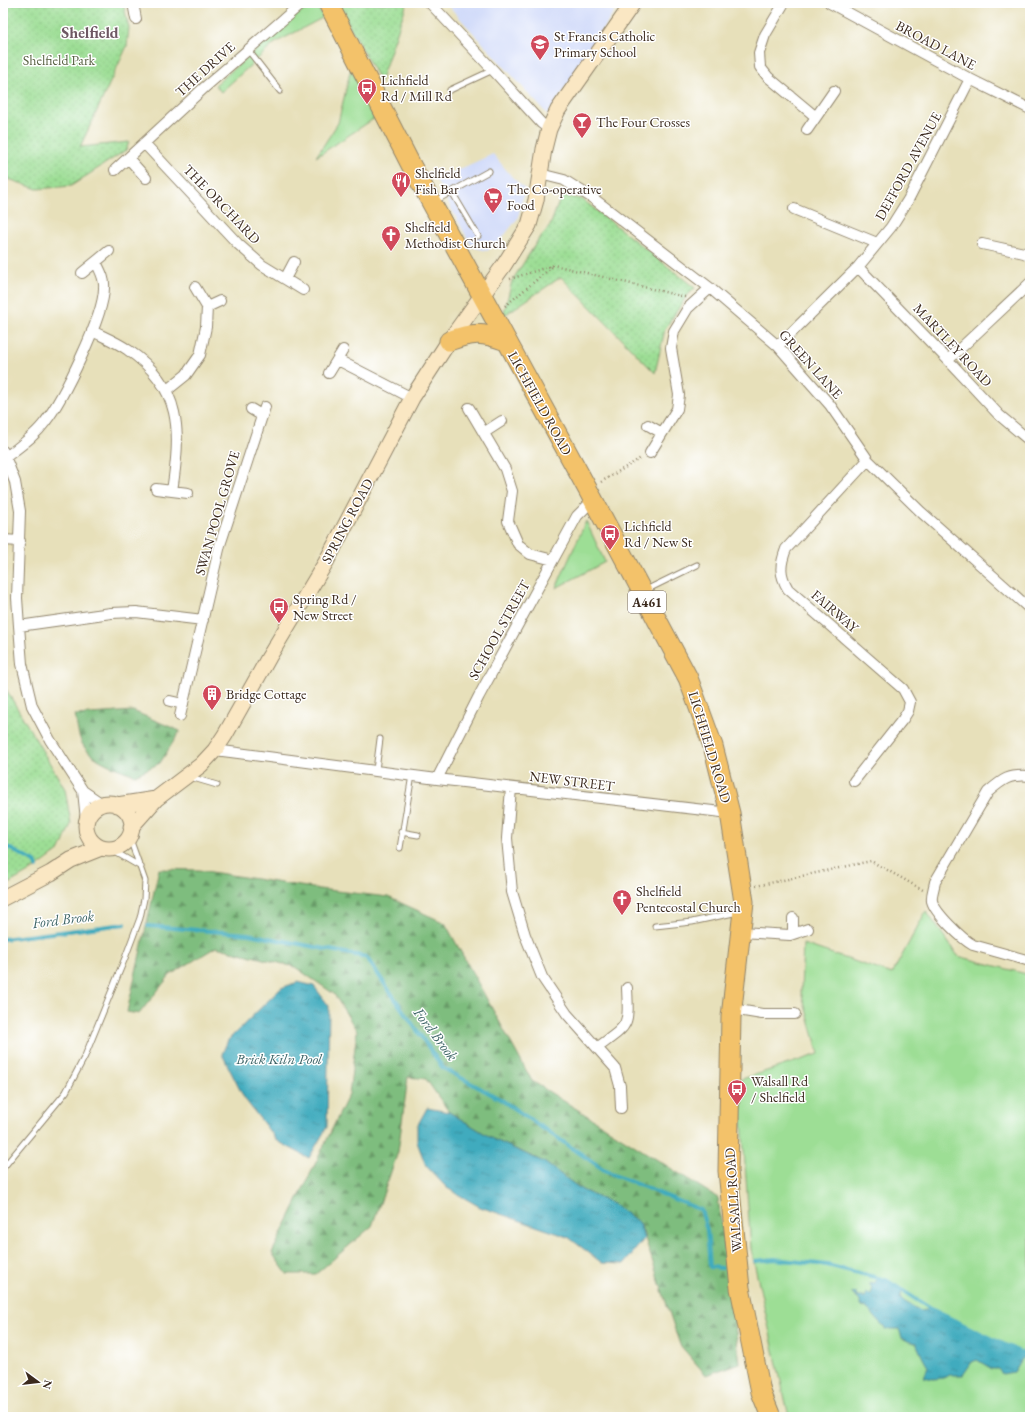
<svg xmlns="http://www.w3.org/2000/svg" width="1033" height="1420" font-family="'EB Garamond',serif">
  <defs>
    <pattern id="forest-firs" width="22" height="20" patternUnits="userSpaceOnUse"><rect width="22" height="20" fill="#7ebd7e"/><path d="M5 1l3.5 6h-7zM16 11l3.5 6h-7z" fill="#689a67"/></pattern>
    <pattern id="park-dots" width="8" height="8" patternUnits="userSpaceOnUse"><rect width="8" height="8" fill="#9dde95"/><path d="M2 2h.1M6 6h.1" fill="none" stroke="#88bf80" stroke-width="1.8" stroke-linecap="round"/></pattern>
    <pattern id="water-ripples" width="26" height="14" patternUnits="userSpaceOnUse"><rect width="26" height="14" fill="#3fabbe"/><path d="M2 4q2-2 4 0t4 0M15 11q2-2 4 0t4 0" fill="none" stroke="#368b9a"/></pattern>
  </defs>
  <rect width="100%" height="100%" fill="#fff"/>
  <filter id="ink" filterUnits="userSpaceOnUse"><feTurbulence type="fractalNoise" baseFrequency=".025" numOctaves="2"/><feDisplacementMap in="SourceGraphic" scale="8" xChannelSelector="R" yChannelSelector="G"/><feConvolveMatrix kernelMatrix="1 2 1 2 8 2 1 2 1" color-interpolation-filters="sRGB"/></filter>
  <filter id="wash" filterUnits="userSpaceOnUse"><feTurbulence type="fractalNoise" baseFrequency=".012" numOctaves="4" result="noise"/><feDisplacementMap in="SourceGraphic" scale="16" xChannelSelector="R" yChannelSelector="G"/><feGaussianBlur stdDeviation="0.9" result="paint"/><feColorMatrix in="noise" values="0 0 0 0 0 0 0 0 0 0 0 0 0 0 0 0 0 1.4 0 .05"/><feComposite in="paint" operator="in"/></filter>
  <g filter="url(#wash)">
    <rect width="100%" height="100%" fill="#e7e0ba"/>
    <path fill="#d0daf9" d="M446,3H613L617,7L548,115Z
      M493,154L512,177L525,189L518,218L500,241L487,251L472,247L436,180Z"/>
    <path fill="#9dde95" stroke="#6c845a" d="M317,7L324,17L275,43L221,92L215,85L301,11Z
      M351,68L375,118L316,157L338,123Z
      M586,521L605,562L556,588Z
      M926,911L958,956L1030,975V1417H789L751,1249L739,1080L819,1054L801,992L803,944L892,974Z"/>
    <path fill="url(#forest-firs)" stroke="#5c744e" d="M133,711L180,731L160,763L135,775C119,769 96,762 85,748C78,739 77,725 75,715Z
      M159,869L199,870L319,889L388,897L445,923L532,1081L718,1198L740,1363L706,1375L680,1345L640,1223L613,1204L582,1190L544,1162L495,1140L449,1112L426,1079L408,1077L398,1152L372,1226L316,1274H287L272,1253L349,1094L357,1031L334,994L295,967L216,947L170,975L139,1014L127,1012Z"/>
    <path fill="url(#park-dots)" stroke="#6c845a" d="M3,3H123L129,28L127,46L80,147L129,142L126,150L71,186L37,189L3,177Z
      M337,3H407L380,82Z
      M561,196L582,199L695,288L686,297L665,329L655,373L561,277L503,316L512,281L538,240L550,226Z
      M3,684L65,789L71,824L60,850L37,867L3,887Z"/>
    <path fill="url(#water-ripples)" stroke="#3d6a6e" d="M298,982L314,986L329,1006L327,1127L309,1158L277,1141L244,1098L222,1054L228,1040L281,988Z
      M427,1108L449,1112L495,1140L544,1162L582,1190L613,1204L640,1223L644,1239L624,1264L602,1263L568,1237L480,1207L447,1188L426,1166L417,1142V1126Z
      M879,1278L900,1288L902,1291L900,1299L921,1311L931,1309L1025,1354L1014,1372L1002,1374L998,1369H992L977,1360L972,1362L963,1375H950L943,1378L933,1379L924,1377L928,1367C923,1359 920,1352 916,1343L910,1342L902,1338L899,1329H885L886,1327C875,1321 873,1310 862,1306L859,1300L851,1293H856L857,1297H865L867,1293L871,1294L873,1288L869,1284L874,1283Z"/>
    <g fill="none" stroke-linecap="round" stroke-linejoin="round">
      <path stroke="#3fabbe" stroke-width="4" d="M3,845L35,862L37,867
        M148,926L248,934L366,957L443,1068L500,1099L609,1173L701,1210L707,1230L710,1267L722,1268
        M3,939L125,924
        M755,1261L775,1259L827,1265L886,1280L931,1309L1030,1357"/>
    </g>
  </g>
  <g filter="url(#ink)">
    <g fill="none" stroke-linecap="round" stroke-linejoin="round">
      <defs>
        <path id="lane" d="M248,50L280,91
          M450,90L493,70
          M452,192L478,236
          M435,201L489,171
          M646,590L697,565
          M376,770L380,739
          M190,777L217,785
          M401,832L418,835
          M400,848L412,775
          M110,849L141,867
          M655,926L692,922L738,912
          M3,1168L66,1092L85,1056L125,958L140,918L144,899L145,881L129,836"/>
        <path id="street" d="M133,3L136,19
          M430,3L493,70L541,123L549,129
          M784,3L765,35L759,53L760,67L768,77L816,117
          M830,3L970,79L1030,109
          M807,130L834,91
          M144,143L238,244L262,265L303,290
          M128,158L146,178
          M115,170L205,87L302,3
          M540,174L564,180L594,199L710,288L778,346L830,405L868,460L921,512L1030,609
          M794,209L877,243
          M982,244L1024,253L1030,256
          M858,267L948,360L999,415L1030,441
          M82,273L109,251
          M285,279L294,262
          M207,307L220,301
          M92,331C104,337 117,342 128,350C183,387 181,432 172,491
          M778,346L858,267L891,227L908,200L970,79
          M338,360L412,398
          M948,360L1030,283
          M329,373L343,350
          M166,391L186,375L200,355L206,327L207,307L195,287
          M469,408L505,469L512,491L508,521L518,544L530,554L553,560
          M251,409L261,415
          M648,425L662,433
          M485,432L502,421
          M3,451L15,482L20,511L17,598L19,626L22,664L32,706L50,740L83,791L102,804
          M650,453L677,409L679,395L671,348L674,331L688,308L710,288
          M6,457C20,446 35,436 45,422C63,399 104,316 104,288C105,278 100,271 96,262
          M156,489L188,493
          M3,540L20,541
          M19,626L111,613L136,612L203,620
          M170,701L183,704
          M180,716L220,545L265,407
          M215,750L437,779L730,813
          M1030,776C1009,774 1003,779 988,792L935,882C934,888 931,895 932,901C935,913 962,939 973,945L1030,961
          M437,779L479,696L577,516L593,500
          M854,781L903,719L908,711L910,702L903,689L788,589C779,574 780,565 786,549L868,460
          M511,788L507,838L512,892L525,935L542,977L567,1014L615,1068L620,1086L621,1108
          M83,791L86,820
          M742,932L790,935L808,929
          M793,934V918
          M732,1009L762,1014H795
          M597,1048C629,1024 629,1028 627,988"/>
        <path id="secondary" d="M86 826a23 23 0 1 1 46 0a23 23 0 1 1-46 0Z
          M117,805L156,799
          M131,827L156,799L201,765L215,750L225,735L269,657L326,562L412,398L449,341L504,265L529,225L536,200L544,149L549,129L558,110L633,3
          M3,898L51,873L71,860L101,848"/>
        <path id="highway" d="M328,3L411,165L588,490L688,678L713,746L730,813L744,902L731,1017L728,1171L740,1288L761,1392L771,1417
          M449,341C473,332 482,332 506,341"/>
      </defs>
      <use href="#lane" stroke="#91856c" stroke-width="7"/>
      <use href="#street" stroke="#91856c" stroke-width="12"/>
      <use href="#secondary" stroke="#91856c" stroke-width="17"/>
      <use href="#highway" stroke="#91856c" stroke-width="21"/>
      <path stroke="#91856c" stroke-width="2.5" stroke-dasharray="1 3" stroke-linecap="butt" d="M510,279L554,265L685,297
        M505,306L552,267
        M601,482L641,458
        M756,886L871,861L923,890"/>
      <use href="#lane" stroke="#fff" stroke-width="5"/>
      <use href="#street" stroke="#fff" stroke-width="10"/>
      <use href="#secondary" stroke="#fae7c3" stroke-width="15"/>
      <use href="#highway" stroke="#f3c26a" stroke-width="19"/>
    </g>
  </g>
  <defs>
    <symbol id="school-pin" viewBox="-11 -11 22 30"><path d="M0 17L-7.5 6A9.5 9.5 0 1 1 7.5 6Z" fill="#d1495b" stroke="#fff"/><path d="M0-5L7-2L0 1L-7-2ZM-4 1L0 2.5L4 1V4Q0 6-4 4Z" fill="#fff"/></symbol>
    <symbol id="bus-pin" viewBox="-11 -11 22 30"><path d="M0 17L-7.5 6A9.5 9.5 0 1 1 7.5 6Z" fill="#d1495b" stroke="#fff"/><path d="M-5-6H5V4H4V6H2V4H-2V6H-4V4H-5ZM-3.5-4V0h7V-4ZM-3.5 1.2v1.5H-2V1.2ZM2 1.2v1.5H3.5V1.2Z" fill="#fff"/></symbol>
    <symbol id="bar-pin" viewBox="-11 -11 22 30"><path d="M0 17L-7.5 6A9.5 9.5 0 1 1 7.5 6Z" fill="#d1495b" stroke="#fff"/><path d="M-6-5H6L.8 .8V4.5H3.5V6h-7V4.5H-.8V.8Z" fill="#fff"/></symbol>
    <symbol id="restaurant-pin" viewBox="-11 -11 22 30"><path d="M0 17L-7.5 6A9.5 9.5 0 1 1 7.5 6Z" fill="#d1495b" stroke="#fff"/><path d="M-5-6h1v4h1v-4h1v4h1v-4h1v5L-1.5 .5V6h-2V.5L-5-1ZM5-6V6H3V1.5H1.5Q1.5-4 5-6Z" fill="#fff"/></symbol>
    <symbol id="supermarket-pin" viewBox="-11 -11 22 30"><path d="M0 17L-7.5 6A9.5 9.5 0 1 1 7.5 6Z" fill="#d1495b" stroke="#fff"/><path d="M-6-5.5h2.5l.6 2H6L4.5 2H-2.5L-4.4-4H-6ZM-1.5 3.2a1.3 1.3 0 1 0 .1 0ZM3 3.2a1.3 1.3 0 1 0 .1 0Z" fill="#fff"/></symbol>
    <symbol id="church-pin" viewBox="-11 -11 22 30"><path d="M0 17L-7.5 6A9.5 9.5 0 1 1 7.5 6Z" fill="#d1495b" stroke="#fff"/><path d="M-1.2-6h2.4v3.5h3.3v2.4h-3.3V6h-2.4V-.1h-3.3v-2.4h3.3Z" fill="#fff"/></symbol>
    <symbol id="building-pin" viewBox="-11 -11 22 30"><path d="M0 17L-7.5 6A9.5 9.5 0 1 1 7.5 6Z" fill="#d1495b" stroke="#fff"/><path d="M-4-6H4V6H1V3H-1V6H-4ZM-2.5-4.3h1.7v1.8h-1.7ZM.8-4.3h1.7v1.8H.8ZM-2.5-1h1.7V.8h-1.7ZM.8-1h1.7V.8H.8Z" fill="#fff"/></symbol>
  </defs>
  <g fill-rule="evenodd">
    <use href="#school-pin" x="529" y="33" width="22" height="30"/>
    <use href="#bus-pin" x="356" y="77" width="22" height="30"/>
    <use href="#bar-pin" x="571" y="111" width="22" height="30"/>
    <use href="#restaurant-pin" x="390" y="170" width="22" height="30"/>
    <use href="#supermarket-pin" x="482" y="186" width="22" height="30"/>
    <use href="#church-pin" x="380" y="224" width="22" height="30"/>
    <use href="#bus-pin" x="599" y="523" width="22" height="30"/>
    <use href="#bus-pin" x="268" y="596" width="22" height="30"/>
    <use href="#building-pin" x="201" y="683" width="22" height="30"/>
    <use href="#church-pin" x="611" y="888" width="22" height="30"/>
    <use href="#bus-pin" x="726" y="1078" width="22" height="30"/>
  </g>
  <g text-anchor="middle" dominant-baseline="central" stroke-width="3" stroke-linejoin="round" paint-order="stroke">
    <rect fill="#fff" stroke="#766a62" stroke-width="1" x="628" y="591" width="38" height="22" rx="3"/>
    <g font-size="13" font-weight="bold" fill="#3b2a1e">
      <text x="647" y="602">A461</text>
    </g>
    <g font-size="14" fill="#3b2a1e" stroke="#fff" text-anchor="start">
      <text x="554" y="36">St Francis Catholic<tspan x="554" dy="16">Primary School</tspan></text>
      <text x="381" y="80">Lichfield<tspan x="381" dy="16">Rd / Mill Rd</tspan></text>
      <text x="596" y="122">The Four Crosses</text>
      <text x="415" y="173">Shelfield<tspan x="415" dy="16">Fish Bar</tspan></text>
      <text x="507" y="189">The Co-operative<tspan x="507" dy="16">Food</tspan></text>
      <text x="405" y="227">Shelfield<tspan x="405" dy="16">Methodist Church</tspan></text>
      <text x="624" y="526">Lichfield<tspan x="624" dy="16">Rd / New St</tspan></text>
      <text x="293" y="599">Spring Rd /<tspan x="293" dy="16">New Street</tspan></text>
      <text x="226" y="694">Bridge Cottage</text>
      <text x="636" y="891">Shelfield<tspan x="636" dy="16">Pentecostal Church</tspan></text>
      <text x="751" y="1081">Walsall Rd<tspan x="751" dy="16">/ Shelfield</tspan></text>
    </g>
    <g font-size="14" fill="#3b2a1e" stroke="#fff">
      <text transform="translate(936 45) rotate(28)">BROAD LANE</text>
      <text transform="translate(205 69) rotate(-42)">THE DRIVE</text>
      <text transform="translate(908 166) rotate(-61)">DEFFORD AVENUE</text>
      <text transform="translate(222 204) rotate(46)">THE ORCHARD</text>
      <text transform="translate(953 345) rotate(47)">MARTLEY ROAD</text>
      <text transform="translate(811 364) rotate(48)">GREEN LANE</text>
      <text transform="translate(540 403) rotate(61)">LICHFIELD ROAD</text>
      <text transform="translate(217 513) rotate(-74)">SWAN POOL GROVE</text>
      <text transform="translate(347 521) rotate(-62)">SPRING ROAD</text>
      <text transform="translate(835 611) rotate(41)">FAIRWAY</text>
      <text transform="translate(499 630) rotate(-61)">SCHOOL STREET</text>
      <text transform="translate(710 747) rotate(73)">LICHFIELD ROAD</text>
      <text transform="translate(572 781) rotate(7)">NEW STREET</text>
      <text transform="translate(733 1200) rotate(-94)">WALSALL ROAD</text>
    </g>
    <g font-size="14" fill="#586042" stroke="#fff">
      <text x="59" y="60">Shelfield Park</text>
    </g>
    <g font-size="15" font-style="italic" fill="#3d6466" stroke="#fff">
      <text transform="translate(63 919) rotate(-7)">Ford Brook</text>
      <text transform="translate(436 1034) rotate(53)">Ford Brook</text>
      <text x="279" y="1058">Brick Kiln Pool</text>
    </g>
    <g font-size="16" font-weight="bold" fill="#6e5863" stroke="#fff">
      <text x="90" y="32">Shelfield</text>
    </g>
  </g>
  <rect width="1033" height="1420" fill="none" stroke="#fff" stroke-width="16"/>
  <g transform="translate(38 1382) rotate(105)" stroke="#ffffff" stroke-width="3" paint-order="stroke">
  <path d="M0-3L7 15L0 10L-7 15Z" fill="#3b2a1e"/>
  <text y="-6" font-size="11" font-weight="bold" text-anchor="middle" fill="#3b2a1e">N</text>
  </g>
</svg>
